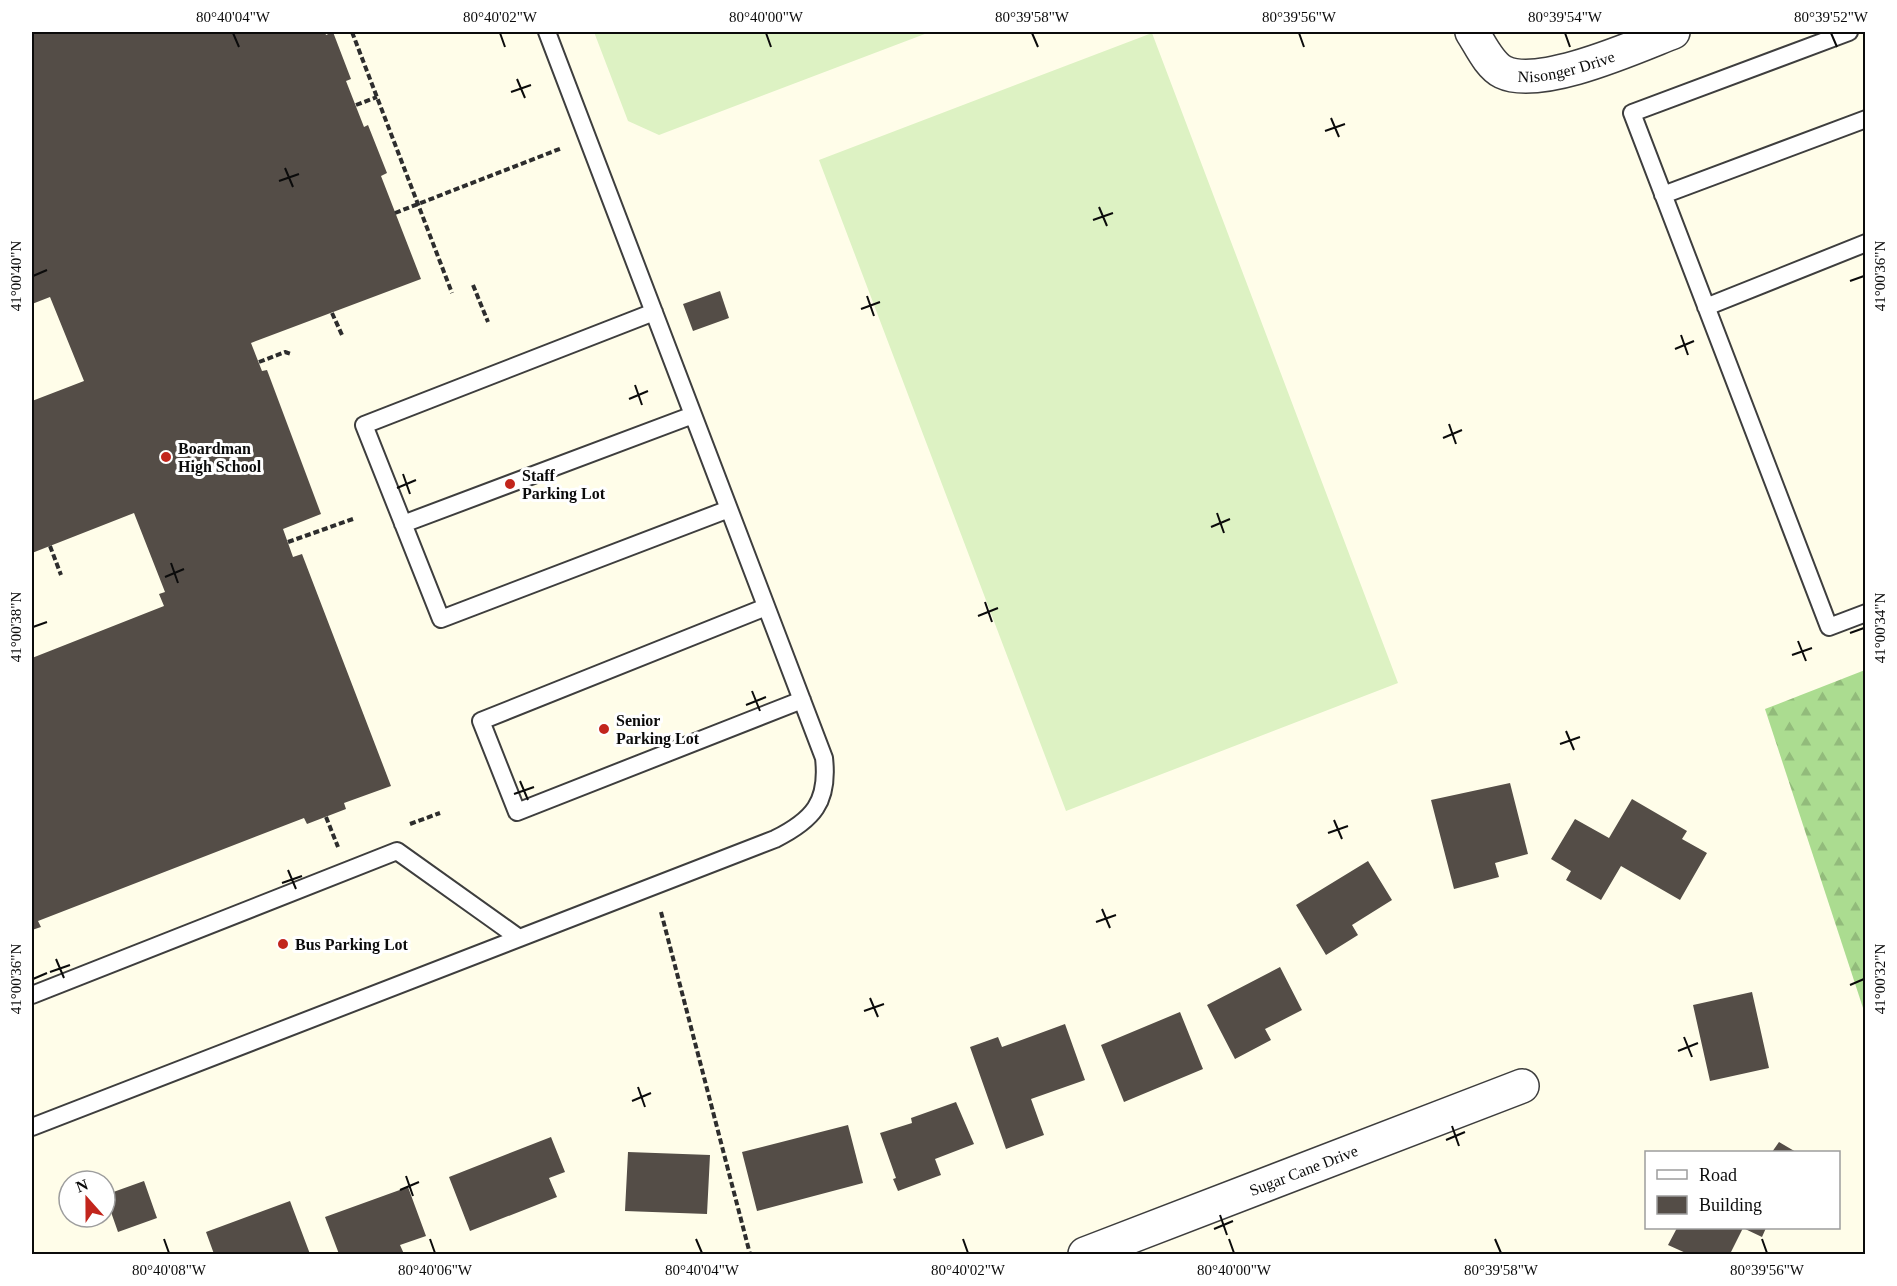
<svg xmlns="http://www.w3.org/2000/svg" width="1897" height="1286" font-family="Georgia,serif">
  <defs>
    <pattern id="forest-firs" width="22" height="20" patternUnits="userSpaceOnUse" patternTransform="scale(1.5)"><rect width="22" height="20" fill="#abdc90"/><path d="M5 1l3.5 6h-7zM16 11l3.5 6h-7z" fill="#92bb7b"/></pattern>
  </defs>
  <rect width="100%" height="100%" fill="#fffde9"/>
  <path fill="url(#forest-firs)" d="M1865,670V1014L1765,709Z"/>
  <path fill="#ddf2c3" d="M594,32H930L659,135L628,121Z
    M1152,33L1398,683L1066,811L819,160Z"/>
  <path fill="#544d47" d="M35,32H325L326,35L333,32L351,79L346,81L364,127L368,125L387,173L381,176L421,279L251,343L262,371L267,370L321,514L283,529L293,557L302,554L391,786L344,803L346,809L307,824L304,818L38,921L41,927L32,930V658L164,606L159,594L165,592L134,513L32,553V401L84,381L50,297L32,304V33Z
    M720,291L729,318L693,331L683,304Z
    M1510,783L1528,854L1495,863L1499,877L1454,889L1431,800Z
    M1632,799L1687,831L1682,839L1707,853L1680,900L1621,866L1601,900L1566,880L1571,871L1551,859L1575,819L1609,838Z
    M1368,861L1392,900L1352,925L1358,935L1326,955L1296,905Z
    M1280,967L1302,1010L1265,1029L1271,1040L1235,1059L1207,1005Z
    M1752,992L1769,1068L1710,1081L1693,1005Z
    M1180,1012L1203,1069L1124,1102L1101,1045Z
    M1065,1024L1085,1080L1031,1099L1044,1135L1006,1149L970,1047L998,1037L1002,1047Z
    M956,1102L974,1144L935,1159L941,1175L898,1191L893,1179L896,1178L880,1133L912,1123L911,1118Z
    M848,1125L863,1183L757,1211L742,1152Z
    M551,1137L565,1172L549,1178L557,1197L470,1231L449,1177Z
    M1779,1142L1796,1152H1772Z
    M628,1152L710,1155L707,1214L625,1211Z
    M144,1181L157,1218L118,1232L105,1195Z
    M408,1187L426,1236L400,1245L404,1254H339L325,1217Z
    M290,1201L310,1254H214L206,1232Z
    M1677,1228H1766L1762,1237L1743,1228L1730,1254H1688L1668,1245Z"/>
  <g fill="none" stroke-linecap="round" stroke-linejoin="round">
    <defs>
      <path id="service" d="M1849,32L1632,113L1829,627L1866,613
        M1663,195L1866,119
        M1706,307L1866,243
        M654,312L364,425L441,619L729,509
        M403,524L693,415
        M766,607L481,721L517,812L802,700
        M32,995L397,851L519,938
        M32,1127L775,839C813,820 829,802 824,758L547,32"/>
      <g id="minor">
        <path id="s1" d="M1472,32C1480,44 1489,65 1503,72C1540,90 1637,46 1673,32"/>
        <path id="s2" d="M1085,1254L1522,1086"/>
      </g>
    </defs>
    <use href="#service" stroke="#3e3e3e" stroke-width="20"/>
    <use href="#minor" stroke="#3e3e3e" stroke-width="36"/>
    <path stroke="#2d2d2d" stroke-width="4" stroke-dasharray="6 3" stroke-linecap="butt" d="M352,32L452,293
      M356,105L377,97
      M395,213L562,148
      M473,285L488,322
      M332,313L342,335
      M259,362L285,352L291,354
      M288,542L353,519
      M50,546L61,575
      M326,817L338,847
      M410,824L440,813
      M661,912L750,1254"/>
    <use href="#service" stroke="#fff" stroke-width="16"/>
    <use href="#minor" stroke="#fff" stroke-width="33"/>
  </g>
  <path fill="none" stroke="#0b0b0b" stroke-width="2" d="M233,33L239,47M500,33L505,47M766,33L771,47M1032,33L1038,47M1299,33L1304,47M1565,33L1570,47M1831,33L1837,47M517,79L525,98M511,92L531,85M1331,118L1339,137M1325,131L1345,124M285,168L293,187M279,181L299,174M1099,207L1107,226M1093,220L1113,213M33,276L47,270M1850,281L1864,276M867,296L874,316M861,309L880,302M1681,335L1688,355M1675,349L1694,341M635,385L642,405M629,399L648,391M1449,424L1456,444M1443,438L1462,430M403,474L410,494M397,488L416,480M1217,513L1224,533M1211,527L1230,519M171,563L178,583M165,577L184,569M985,602L992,622M978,616L998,608M33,627L47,622M1850,633L1864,628M1798,641L1806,661M1792,655L1812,648M752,691L760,711M746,705L766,697M1566,731L1574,750M1560,744L1580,737M520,781L528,800M514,794L534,787M1334,820L1342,839M1328,833L1348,826M288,870L296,889M282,883L302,876M1102,909L1110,928M1096,922L1116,915M56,959L64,978M50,972L70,965M33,979L47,973M1850,985L1864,979M870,998L878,1017M864,1011L884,1004M1684,1037L1692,1057M1678,1051L1698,1043M638,1087L645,1107M632,1101L651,1093M1452,1126L1459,1146M1446,1140L1465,1132M406,1176L413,1196M400,1190L419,1182M1220,1215L1227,1235M1214,1229L1233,1221M164,1239L169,1253M430,1239L435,1253M696,1239L702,1253M963,1239L968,1253M1229,1239L1234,1253M1495,1239L1501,1253M1762,1239L1767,1253"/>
  <g fill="#c2251c" stroke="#fff" stroke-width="2">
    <circle cx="166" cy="457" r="6"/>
    <circle cx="510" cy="484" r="6"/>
    <circle cx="604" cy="729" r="6"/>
    <circle cx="283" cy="944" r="6"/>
  </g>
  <g text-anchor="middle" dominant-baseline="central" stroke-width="6" stroke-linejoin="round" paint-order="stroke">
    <g font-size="16" fill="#0b0b0b" stroke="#fff">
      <text stroke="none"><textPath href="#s1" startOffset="116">Nisonger Drive</textPath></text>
      <text stroke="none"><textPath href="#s2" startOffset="234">Sugar Cane Drive</textPath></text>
    </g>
    <g font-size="16" font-weight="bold" fill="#0b0b0b" stroke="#fff" text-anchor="start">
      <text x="178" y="448">Boardman<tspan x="178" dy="18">High School</tspan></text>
      <text x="522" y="475">Staff<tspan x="522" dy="18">Parking Lot</tspan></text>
      <text x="616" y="720">Senior<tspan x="616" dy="18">Parking Lot</tspan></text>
      <text x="295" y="944">Bus Parking Lot</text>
    </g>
  </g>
  <rect width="1897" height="1286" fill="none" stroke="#ffffff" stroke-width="66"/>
  <rect x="1645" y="1151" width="195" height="78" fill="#ffffff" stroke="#9d9d9d" stroke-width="1.5"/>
  <rect x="1657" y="1170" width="30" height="9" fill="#ffffff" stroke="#9d9d9d" stroke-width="1.5"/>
  <text x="1699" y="1181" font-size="18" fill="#0b0b0b">Road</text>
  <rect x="1657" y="1196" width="30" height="18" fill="#544d47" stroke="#9d9d9d" stroke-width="1.5"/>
  <text x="1699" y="1211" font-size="18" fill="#0b0b0b">Building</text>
  <g transform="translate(87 1199) rotate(339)"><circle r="28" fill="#ffffff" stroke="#9d9d9d" stroke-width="1.5"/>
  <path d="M0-4.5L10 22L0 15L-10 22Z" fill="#c2251c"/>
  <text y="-9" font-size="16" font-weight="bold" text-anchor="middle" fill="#0b0b0b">N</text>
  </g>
  <rect x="33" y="33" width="1831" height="1220" fill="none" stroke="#0b0b0b" stroke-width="2"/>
  <g font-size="15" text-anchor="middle" fill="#0b0b0b">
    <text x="233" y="22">80°40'04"W</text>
    <text x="500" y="22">80°40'02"W</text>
    <text x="766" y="22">80°40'00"W</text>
    <text x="1032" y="22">80°39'58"W</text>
    <text x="1299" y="22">80°39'56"W</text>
    <text x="1565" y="22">80°39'54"W</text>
    <text x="1831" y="22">80°39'52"W</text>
    <text transform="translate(16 276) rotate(-90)" y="5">41°00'40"N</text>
    <text transform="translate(1880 276) rotate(-90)" y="5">41°00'36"N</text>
    <text transform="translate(16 627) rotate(-90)" y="5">41°00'38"N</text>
    <text transform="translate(1880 628) rotate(-90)" y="5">41°00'34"N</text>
    <text transform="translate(16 979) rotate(-90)" y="5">41°00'36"N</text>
    <text transform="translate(1880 979) rotate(-90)" y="5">41°00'32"N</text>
    <text x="169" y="1275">80°40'08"W</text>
    <text x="435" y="1275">80°40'06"W</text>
    <text x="702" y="1275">80°40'04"W</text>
    <text x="968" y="1275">80°40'02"W</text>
    <text x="1234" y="1275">80°40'00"W</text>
    <text x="1501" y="1275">80°39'58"W</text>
    <text x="1767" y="1275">80°39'56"W</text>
  </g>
</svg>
